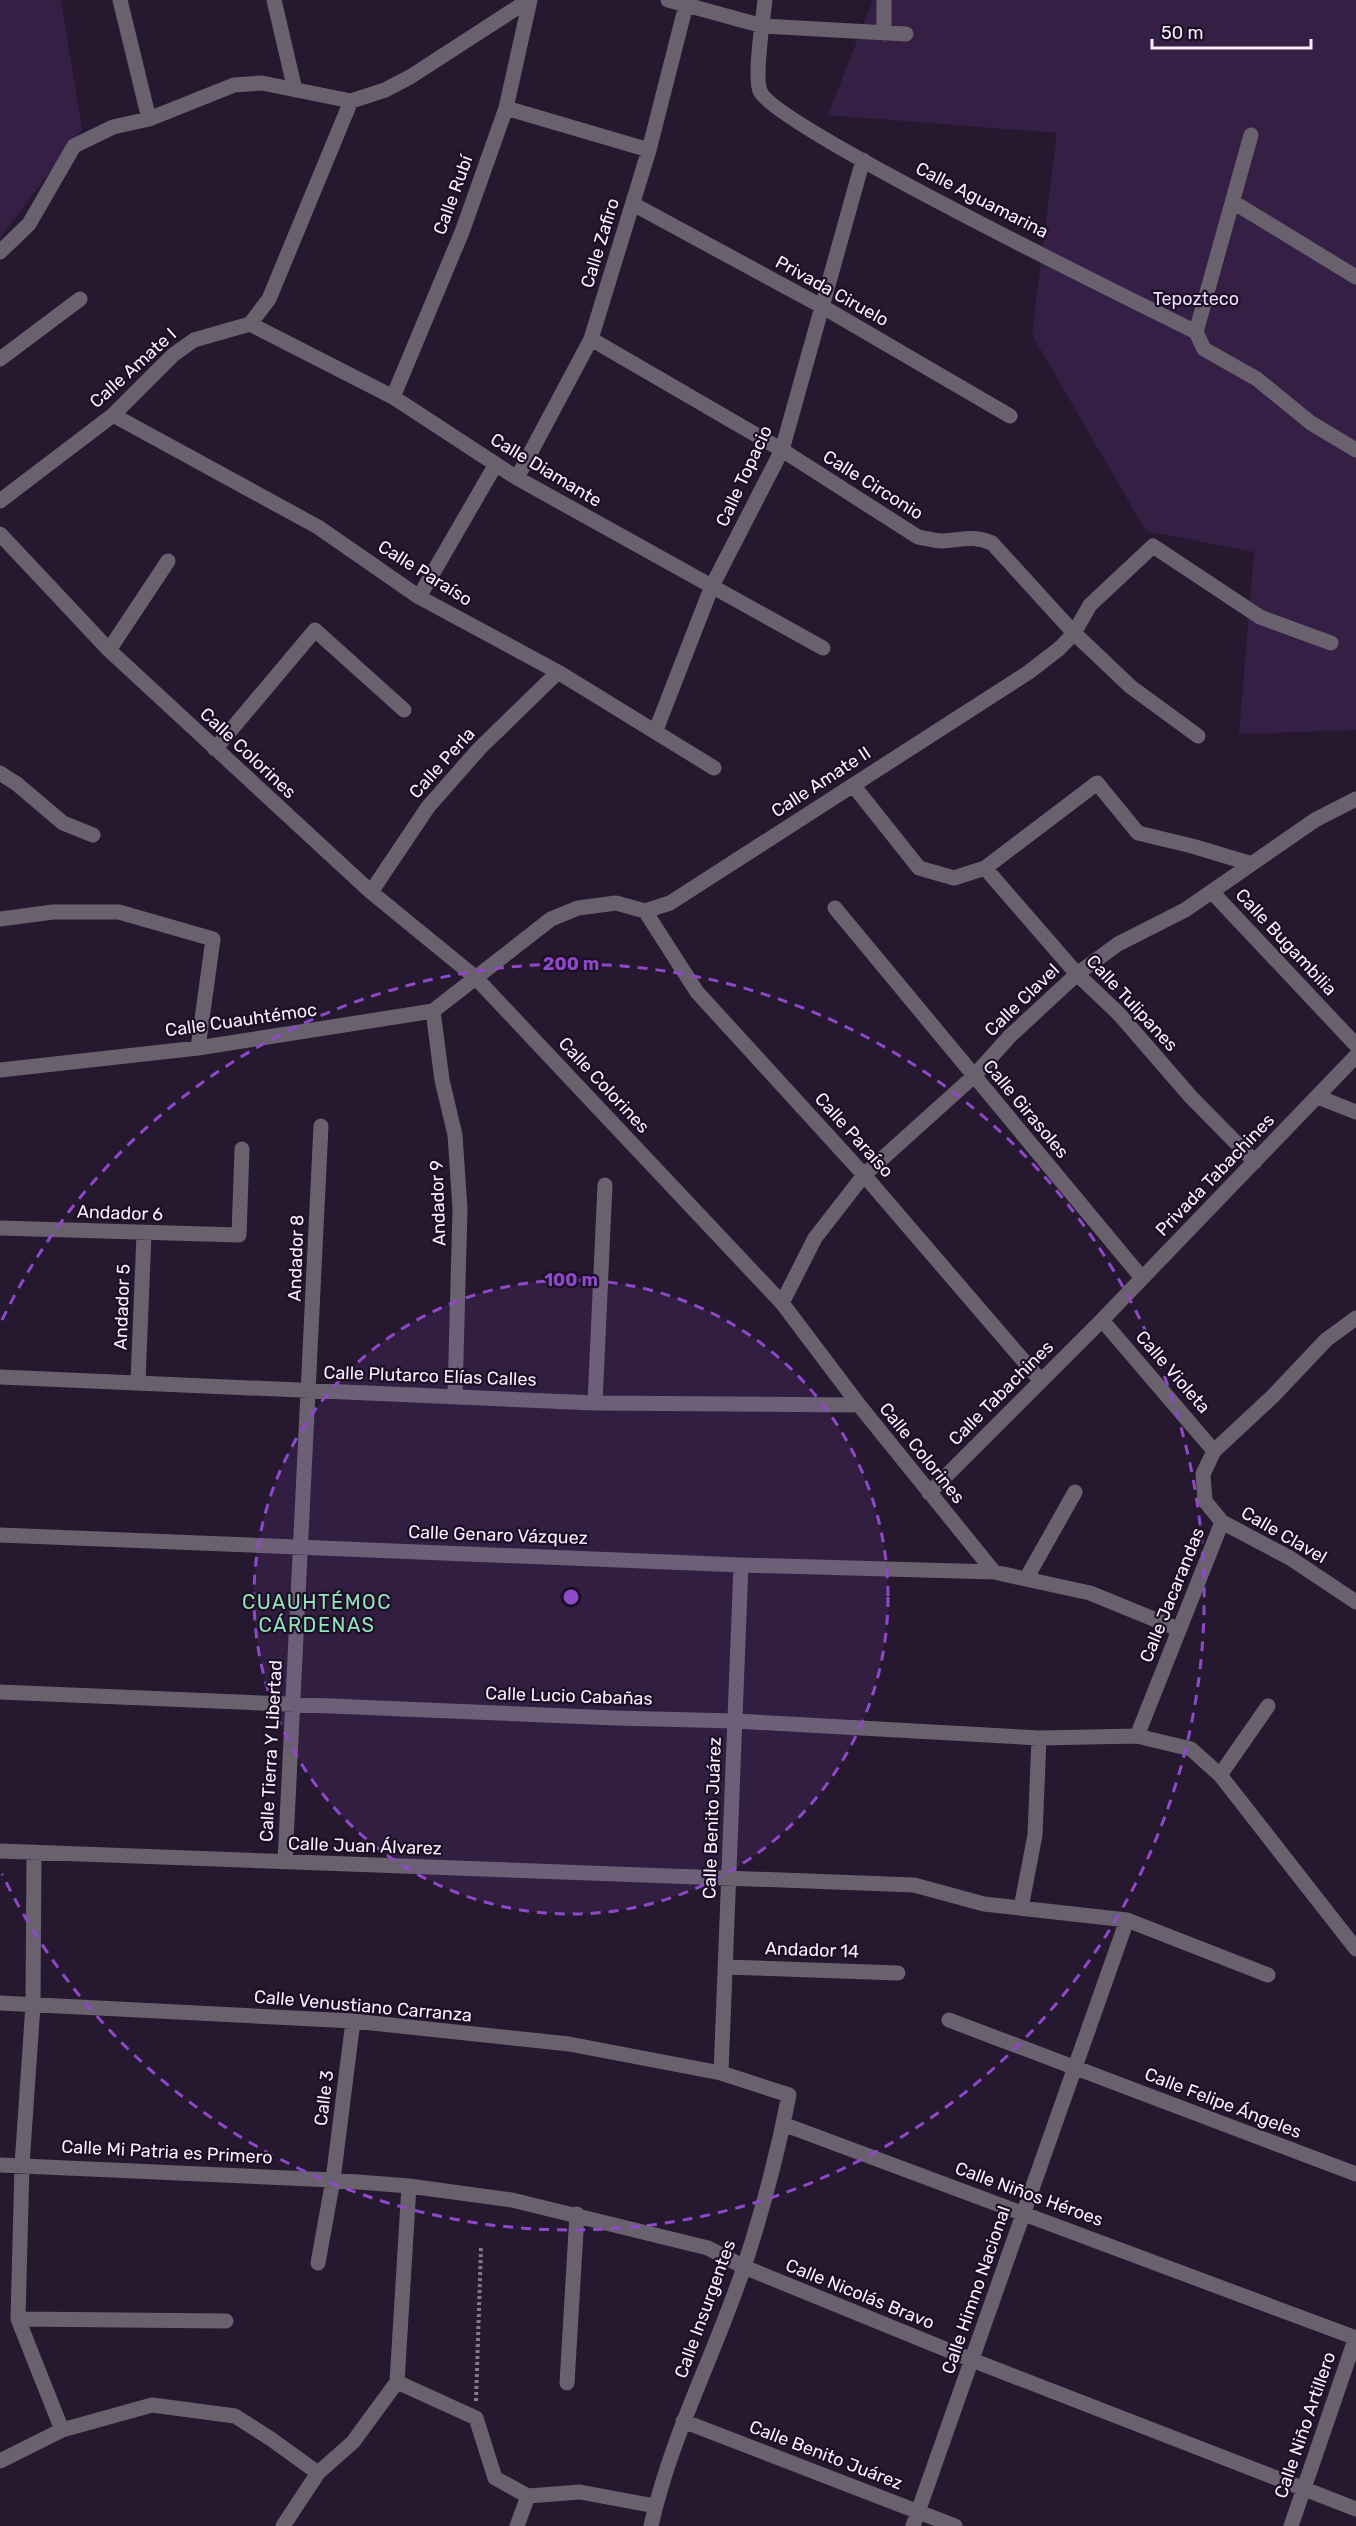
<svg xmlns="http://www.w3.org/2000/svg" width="1356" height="2526" font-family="Rubik,sans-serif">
  <rect width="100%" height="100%" fill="#26182f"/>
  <path fill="#361f44" d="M0,0H61L82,129L0,238Z
    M873,0H1356V730L1239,734L1254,552L1146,531L1032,335L1057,133L828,115Z"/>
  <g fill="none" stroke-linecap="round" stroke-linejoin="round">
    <path stroke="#85798d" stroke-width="4" stroke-dasharray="3 3" stroke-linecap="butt" d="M476,2401L481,2248"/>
    <path stroke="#69626e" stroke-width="15" d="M120,0L149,119
      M274,0L295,90
      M668,0L763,26L906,34
      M765,0C763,19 754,76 760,91C773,125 1138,303 1196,332
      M884,34V0
      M506,108L649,150
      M1251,135L1196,332L1204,349L1257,379L1311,423L1356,450
      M1233,202L1356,277
      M633,204L823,307L1010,416
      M0,252L29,224L74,146L113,127L149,119L234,85L262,83L351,101L385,90L410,77L529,0
      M250,324L393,397L517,478L823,648
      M591,339L782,450L918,537C925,538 935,541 942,541C962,540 973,535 992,543L1074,633L1131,687L1198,736
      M0,359L80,299
      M393,397L462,232L506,108L530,0
      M113,415L318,527L419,597L558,672L714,768
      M517,478L591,339L649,150L686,5
      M0,501L113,415L173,355L194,340L250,324L269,299L351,101
      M0,534L109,650L371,892L475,977L782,1303L859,1405L994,1572
      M419,597L496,464
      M109,650L168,561
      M656,730L712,586L782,450L863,160
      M215,749L315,630L404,710
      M0,773L17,784L63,823L93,835
      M853,785L919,868L954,878L985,868L1097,783L1138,833L1192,846L1249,863
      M985,868L1077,974L1119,1014L1191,1097L1255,1162
      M371,892L428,807L479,749L558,672
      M1212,892L1356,1045
      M835,908L1142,1278
      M645,911L697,992L864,1175L1041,1381
      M0,919L53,912H119L213,939L198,1048
      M433,1011L442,1080L455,1135L460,1209L455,1395
      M0,1070L198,1048L433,1011L551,919L578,908L616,903L645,911L670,903L1029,672L1060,648L1074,633L1090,605L1153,546L1260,617L1331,643
      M1318,1097L1356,1112
      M0,1228L239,1235L242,1149
      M782,1303L815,1238L864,1175L974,1076L1010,1036L1077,974L1118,944L1185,910L1315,820L1356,799
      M1356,1318L1326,1340L1273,1396L1214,1451L1203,1474L1205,1501L1222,1522L1290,1558L1356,1602
      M1102,1320L1214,1451
      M0,1377L595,1403L859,1405
      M138,1381L144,1234
      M595,1403L605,1185
      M929,1493L1102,1320L1356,1056
      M0,1535L741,1565L994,1572L1090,1593L1178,1629
      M1026,1579L1075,1492
      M0,1692L615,1718L735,1721L1039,1738L1137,1736L1191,1749L1220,1775L1356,1949
      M1137,1736L1222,1522
      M1220,1775L1268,1706
      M0,1851L914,1885L984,1904L1127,1920L1268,1975
      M34,1852L33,2005L22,2165L18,2319L62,2430
      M285,1862L321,1126
      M1021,1908L1035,1835L1039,1738
      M725,1967L898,1973
      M0,2003L353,2021L569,2044L721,2073L789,2095C778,2152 762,2212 744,2267C715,2354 671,2436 651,2526
      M949,2020L1356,2174
      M721,2073L741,1565
      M783,2124L1356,2338
      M0,2165L333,2180L409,2186L512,2200L708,2248L744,2267L972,2360L1356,2509
      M318,2263L333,2180L353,2021
      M18,2319L226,2321
      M397,2382L476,2418L495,2478L528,2496L580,2492L655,2506
      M567,2383L577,2214
      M683,2421L955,2526
      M0,2461L62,2430L152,2405L235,2416L271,2439L318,2473
      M283,2526L318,2473L353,2442L397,2382L409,2186
      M517,2526L528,2496
      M913,2526L1127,1920
      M1291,2526L1356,2337"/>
  </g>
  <circle cx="571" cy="1597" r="317" fill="#8e49c9" fill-opacity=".12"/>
  <g fill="none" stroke="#8e49c9" stroke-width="3" stroke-dasharray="10 8">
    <circle cx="571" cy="1597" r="317"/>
    <path d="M2 1320A633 633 0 1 1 2 1874"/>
  </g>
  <g text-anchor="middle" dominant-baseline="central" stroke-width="4.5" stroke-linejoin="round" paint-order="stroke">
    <g font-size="18" fill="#f8eeff" stroke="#1c0e25">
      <text transform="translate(453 195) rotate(-70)">Calle Rubí</text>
      <text transform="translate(982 200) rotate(27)">Calle Aguamarina</text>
      <text transform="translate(600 243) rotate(-73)">Calle Zafiro</text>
      <text transform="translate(832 291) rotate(29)">Privada Ciruelo</text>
      <text transform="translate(133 368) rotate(-42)">Calle Amate I</text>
      <text transform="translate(546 470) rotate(31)">Calle Diamante</text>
      <text transform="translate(744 476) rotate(-65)">Calle Topacio</text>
      <text transform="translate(873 485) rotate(32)">Calle Circonio</text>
      <text transform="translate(425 573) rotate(32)">Calle Paraíso</text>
      <text transform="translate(248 753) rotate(43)">Calle Colorines</text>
      <text transform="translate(442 763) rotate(-48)">Calle Perla</text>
      <text transform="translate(821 782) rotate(-33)">Calle Amate II</text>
      <text transform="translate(1286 942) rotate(47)">Calle Bugambilia</text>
      <text transform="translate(1022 1000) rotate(-44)">Calle Clavel</text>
      <text transform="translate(1132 1003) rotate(47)">Calle Tulipanes</text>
      <text transform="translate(241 1020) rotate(-8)">Calle Cuauhtémoc</text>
      <text transform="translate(604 1085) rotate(47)">Calle Colorines</text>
      <text transform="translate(1026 1109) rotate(50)">Calle Girasoles</text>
      <text transform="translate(854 1135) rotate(48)">Calle Paraíso</text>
      <text transform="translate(1215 1175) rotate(-46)">Privada Tabachines</text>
      <text transform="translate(438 1203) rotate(-92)">Andador 9</text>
      <text transform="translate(120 1213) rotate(2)">Andador 6</text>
      <text transform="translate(296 1258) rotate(-88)">Andador 8</text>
      <text transform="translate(122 1307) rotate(-88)">Andador 5</text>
      <text transform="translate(1173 1372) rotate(49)">Calle Violeta</text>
      <text transform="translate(430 1376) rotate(2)">Calle Plutarco Elías Calles</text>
      <text transform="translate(1001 1393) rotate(-45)">Calle Tabachines</text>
      <text transform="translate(922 1453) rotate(51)">Calle Colorines</text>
      <text transform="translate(498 1535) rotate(2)">Calle Genaro Vázquez</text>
      <text transform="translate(1284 1535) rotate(30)">Calle Clavel</text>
      <text transform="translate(1172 1595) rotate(-68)">Calle Jacarandas</text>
      <text transform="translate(569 1696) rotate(2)">Calle Lucio Cabañas</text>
      <text transform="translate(271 1751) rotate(-87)">Calle Tierra Y Libertad</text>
      <text transform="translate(712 1818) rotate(-88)">Calle Benito Juárez</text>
      <text transform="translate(365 1846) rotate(2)">Calle Juan Álvarez</text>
      <text transform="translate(812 1950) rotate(2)">Andador 14</text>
      <text transform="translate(363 2006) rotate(5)">Calle Venustiano Carranza</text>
      <text transform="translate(324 2098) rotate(-83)">Calle 3</text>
      <text transform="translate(1223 2103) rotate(21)">Calle Felipe Ángeles</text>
      <text transform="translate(167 2152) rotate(3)">Calle Mi Patria es Primero</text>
      <text transform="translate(1029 2194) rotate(20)">Calle Niños Héroes</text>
      <text transform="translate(976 2290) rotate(-71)">Calle Himno Nacional</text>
      <text transform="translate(860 2294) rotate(22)">Calle Nicolás Bravo</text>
      <text transform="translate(705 2309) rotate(-70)">Calle Insurgentes</text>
      <text transform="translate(1305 2425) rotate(-71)">Calle Niño Artillero</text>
      <text transform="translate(826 2455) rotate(21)">Calle Benito Juárez</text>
    </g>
    <g font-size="18" fill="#ecd8fb" stroke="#1c0e25">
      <text x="1196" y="299">Tepozteco</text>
    </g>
    <g font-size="20" letter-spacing="1.5" fill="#92e4bb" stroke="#1c0e25">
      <text x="317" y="1602">CUAUHTÉMOC<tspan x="317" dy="23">CÁRDENAS</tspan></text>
    </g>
  </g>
  <circle cx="571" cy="1597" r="9" fill="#8e49c9" stroke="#1c0e25" stroke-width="3"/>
  <g font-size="18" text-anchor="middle" font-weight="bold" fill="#8e49c9" stroke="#1c0e25" stroke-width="4.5" stroke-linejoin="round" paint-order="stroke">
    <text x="571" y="970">200 m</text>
    <text x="571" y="1286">100 m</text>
  </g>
  <path d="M1152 39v9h159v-9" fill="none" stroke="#f8eeff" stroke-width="3"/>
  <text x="1161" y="39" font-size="18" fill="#f8eeff" stroke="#1c0e25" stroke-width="4.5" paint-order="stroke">50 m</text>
</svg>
